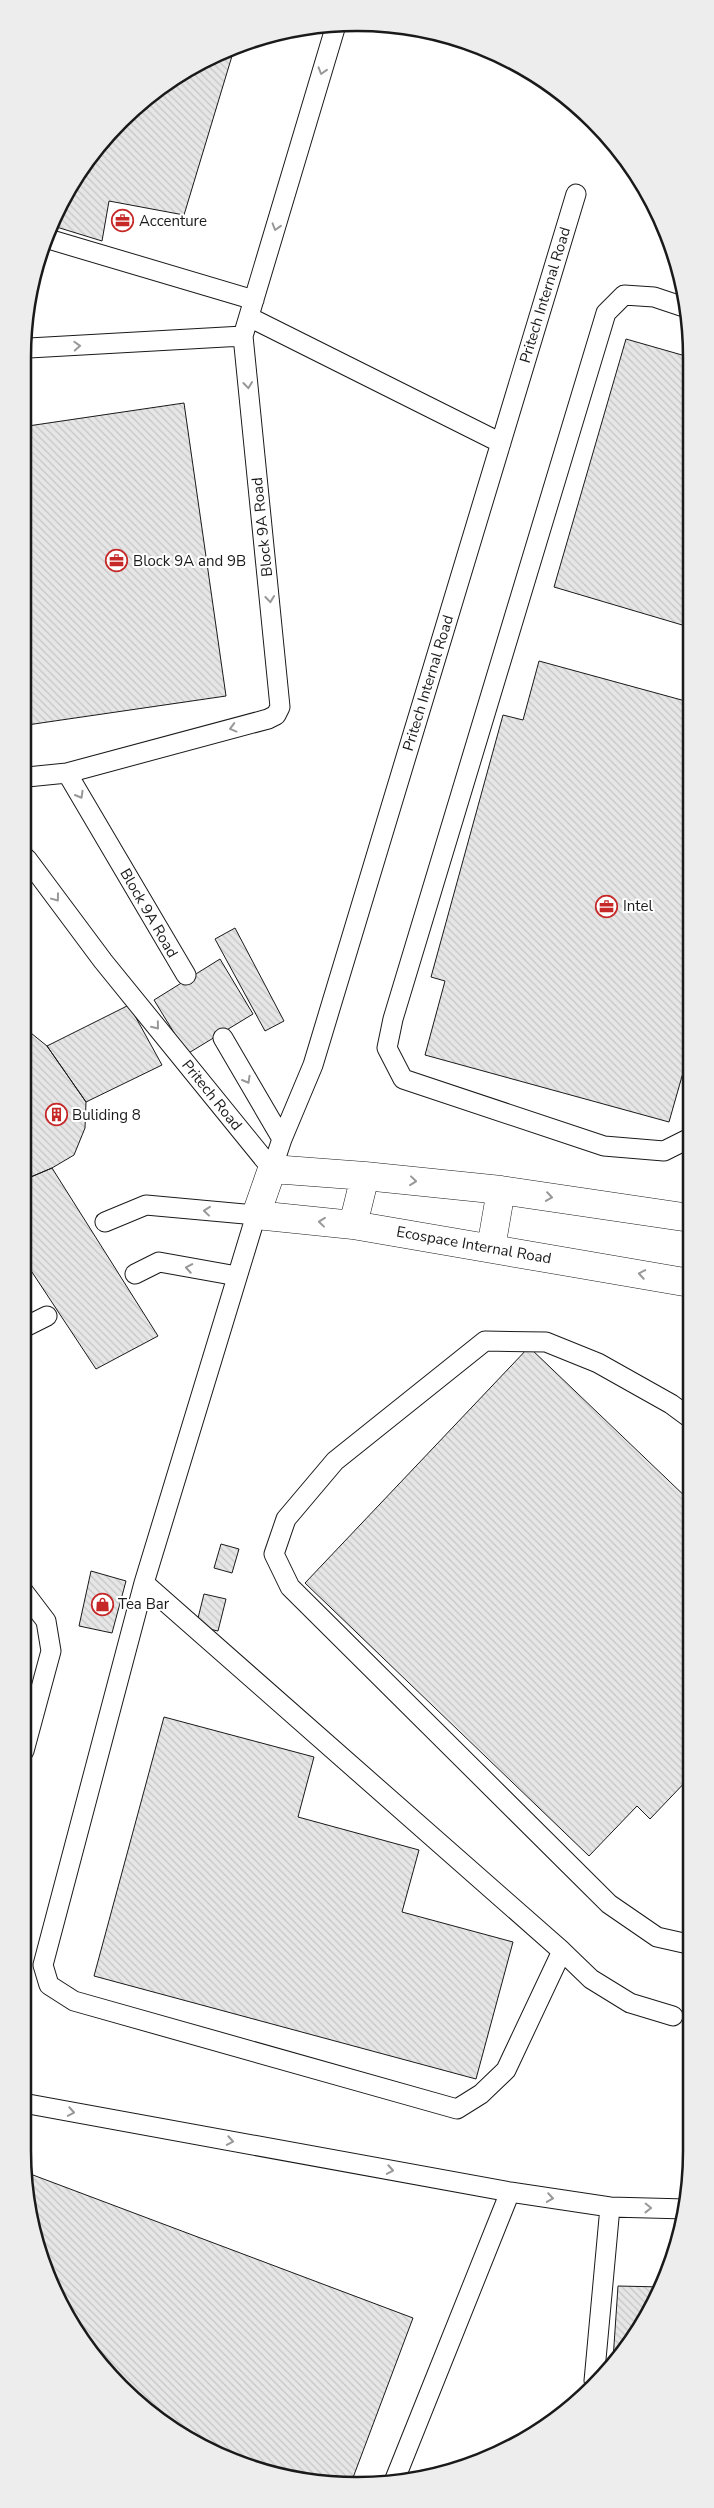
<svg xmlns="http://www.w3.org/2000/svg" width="714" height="2508" font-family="'Nunito Sans',sans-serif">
  <defs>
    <pattern id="water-waves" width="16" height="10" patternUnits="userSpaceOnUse" patternTransform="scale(1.25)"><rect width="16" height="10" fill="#c6d2dc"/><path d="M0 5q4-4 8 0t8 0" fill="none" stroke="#aab4bc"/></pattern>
    <pattern id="building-back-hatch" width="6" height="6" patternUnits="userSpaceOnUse" patternTransform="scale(1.25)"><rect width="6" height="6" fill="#e6e6e6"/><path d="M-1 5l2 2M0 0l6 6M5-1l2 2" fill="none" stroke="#c5c5c5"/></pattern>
  </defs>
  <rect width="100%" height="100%" fill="#fff"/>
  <path fill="url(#water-waves)" stroke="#6a6a6a" d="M523,67L594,121L602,132Z"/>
  <path fill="url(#building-back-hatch)" stroke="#1a1a1a" d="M235,46L184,215L109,201L102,241L50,225L79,171L120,121L171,79Z
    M626,339L689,357V627L554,587Z
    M184,403L226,696L27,725L28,426Z
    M539,661L689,702L690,1048L669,1122L425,1055L445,981L431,977L503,715L523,720Z
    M235,928L284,1021L265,1031L215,939Z
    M220,959L253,1014L187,1054L154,1000Z
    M129,1005L162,1065L86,1102L47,1046Z
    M26,1029L47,1046L86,1102L85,1128L74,1155L52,1168L26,1179Z
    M52,1168L158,1336L96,1369L26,1263V1179Z
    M529,1347L691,1502V1776L650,1819L637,1806L589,1856L305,1583Z
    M221,1544L239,1549L232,1573L214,1568Z
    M91,1571L126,1581L112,1633L79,1626Z
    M204,1594L226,1599L218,1631L196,1626Z
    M164,1717L314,1757L298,1817L419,1850L402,1912L513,1942L476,2079L94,1976Z
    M25,2172L413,2318L351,2483L335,2485L270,2474L209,2451L154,2417L106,2372L48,2279L29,2216Z
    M618,2286L662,2287L635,2337L613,2360Z"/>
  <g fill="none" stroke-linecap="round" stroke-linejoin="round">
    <defs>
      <path id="service" d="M45,238L254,300
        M687,308L654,297L624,295L606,313L393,1019L387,1048L403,1079L604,1146L664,1151L690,1138
        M249,317L501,443
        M29,348L243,336
        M27,777L67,773
        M27,859L103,961L272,1169
        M186,975L67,773L268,719L276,715L280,707L243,336L336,25
        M223,1038L282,1139
        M272,1169L282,1139L313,1065L576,194
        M105,1222L146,1205L256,1215L144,1583L43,1965L49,1985L74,2001L457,2109L481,2094L506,2070L562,1951
        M135,1274L159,1262L237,1276
        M25,1327L47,1316
        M690,1418L671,1404L598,1363L546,1342L485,1341L335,1461L286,1519L274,1554L290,1587L609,1904L657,1937L688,1944L691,1940
        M144,1583L562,1951L591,1979L630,2003L673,2016
        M24,1751L51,1651L46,1621L24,1592
        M23,2103L510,2192L610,2207L686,2209
        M594,2381L610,2207
        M395,2479L510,2192"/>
      <path id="minor" d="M690,1218L501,1190L365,1176L272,1169L256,1215L353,1225L690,1283
        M353,1225L365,1176
        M491,1248L501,1190"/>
    </defs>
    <use href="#service" stroke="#1a1a1a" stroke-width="21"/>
    <use href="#minor" stroke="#1a1a1a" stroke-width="29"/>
    <use href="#service" stroke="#fff" stroke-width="19"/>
    <use href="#minor" stroke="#fff" stroke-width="28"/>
  </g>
  <defs><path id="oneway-chevron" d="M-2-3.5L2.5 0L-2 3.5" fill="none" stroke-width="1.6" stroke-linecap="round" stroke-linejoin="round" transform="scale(1.25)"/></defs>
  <g stroke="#989898">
    <use href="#oneway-chevron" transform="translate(322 71) rotate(107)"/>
    <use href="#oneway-chevron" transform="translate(276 227) rotate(107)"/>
    <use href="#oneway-chevron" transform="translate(77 346) rotate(-3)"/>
    <use href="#oneway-chevron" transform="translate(248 385) rotate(84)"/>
    <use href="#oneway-chevron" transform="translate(270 599) rotate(84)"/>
    <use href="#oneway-chevron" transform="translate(233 728) rotate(165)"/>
    <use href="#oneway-chevron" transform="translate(80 795) rotate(60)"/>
    <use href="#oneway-chevron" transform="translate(56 898) rotate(53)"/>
    <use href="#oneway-chevron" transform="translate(156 1026) rotate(51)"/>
    <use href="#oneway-chevron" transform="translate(247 1080) rotate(60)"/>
    <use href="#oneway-chevron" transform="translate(413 1181) rotate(6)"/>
    <use href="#oneway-chevron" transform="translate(549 1197) rotate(8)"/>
    <use href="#oneway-chevron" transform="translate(207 1211) rotate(-174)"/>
    <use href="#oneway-chevron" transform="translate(322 1222) rotate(-174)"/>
    <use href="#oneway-chevron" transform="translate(189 1268) rotate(-170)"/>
    <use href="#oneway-chevron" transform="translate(642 1274) rotate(-170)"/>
    <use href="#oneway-chevron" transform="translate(71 2112) rotate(10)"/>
    <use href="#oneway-chevron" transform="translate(230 2141) rotate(10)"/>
    <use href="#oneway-chevron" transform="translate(390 2170) rotate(10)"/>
    <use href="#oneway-chevron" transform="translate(550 2198) rotate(9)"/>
    <use href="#oneway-chevron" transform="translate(648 2208) rotate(1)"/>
  </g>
  <defs>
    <symbol id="office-ring" viewBox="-11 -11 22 22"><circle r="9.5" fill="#fff" stroke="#c62828" stroke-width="1.5"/><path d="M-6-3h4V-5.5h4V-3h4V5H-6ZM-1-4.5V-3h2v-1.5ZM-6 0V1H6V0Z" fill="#c62828"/></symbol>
    <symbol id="building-ring" viewBox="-11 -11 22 22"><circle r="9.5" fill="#fff" stroke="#c62828" stroke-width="1.5"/><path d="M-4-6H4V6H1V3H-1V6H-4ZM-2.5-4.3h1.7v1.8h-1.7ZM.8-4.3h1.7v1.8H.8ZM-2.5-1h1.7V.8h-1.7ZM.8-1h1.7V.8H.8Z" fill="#c62828"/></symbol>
    <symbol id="shop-ring" viewBox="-11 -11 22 22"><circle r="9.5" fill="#fff" stroke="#c62828" stroke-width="1.5"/><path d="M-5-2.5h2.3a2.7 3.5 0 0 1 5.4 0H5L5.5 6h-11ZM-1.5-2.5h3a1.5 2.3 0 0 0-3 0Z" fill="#c62828"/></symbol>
  </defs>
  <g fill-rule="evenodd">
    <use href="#office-ring" x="110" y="208" width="25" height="25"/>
    <use href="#office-ring" x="104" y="548" width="25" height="25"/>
    <use href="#office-ring" x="594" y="894" width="25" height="25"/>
    <use href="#building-ring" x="44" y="1102" width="25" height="25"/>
    <use href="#shop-ring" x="90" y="1592" width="25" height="25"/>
  </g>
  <g text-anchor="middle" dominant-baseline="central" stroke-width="4" stroke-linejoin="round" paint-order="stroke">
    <g font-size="15" fill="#1a1a1a" stroke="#fff" text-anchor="start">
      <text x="139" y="221">Accenture</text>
      <text x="133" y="561">Block 9A and 9B</text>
      <text x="623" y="906">Intel</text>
      <text x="72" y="1115">Buliding 8</text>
      <text x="118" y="1604">Tea Bar</text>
    </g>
    <g font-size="15" fill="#1a1a1a" stroke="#fff">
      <text transform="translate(545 295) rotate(-73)">Pritech Internal Road</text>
      <text transform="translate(262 527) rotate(-96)">Block 9A Road</text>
      <text transform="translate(428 683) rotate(-73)">Pritech Internal Road</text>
      <text transform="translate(149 913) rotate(60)">Block 9A Road</text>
      <text transform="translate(212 1095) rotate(51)">Pritech Road</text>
      <text transform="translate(474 1245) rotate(10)">Ecospace Internal Road</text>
    </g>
  </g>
  <path d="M0 0H714V2508H0ZM357 31H357A326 326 0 0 1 683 357V2151A326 326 0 0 1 357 2477H357A326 326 0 0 1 31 2151V357A326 326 0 0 1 357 31Z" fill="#ededed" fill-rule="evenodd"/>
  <path fill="none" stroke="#1a1a1a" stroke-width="2.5" d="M357 31H357A326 326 0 0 1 683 357V2151A326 326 0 0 1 357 2477H357A326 326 0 0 1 31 2151V357A326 326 0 0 1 357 31Z"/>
</svg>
